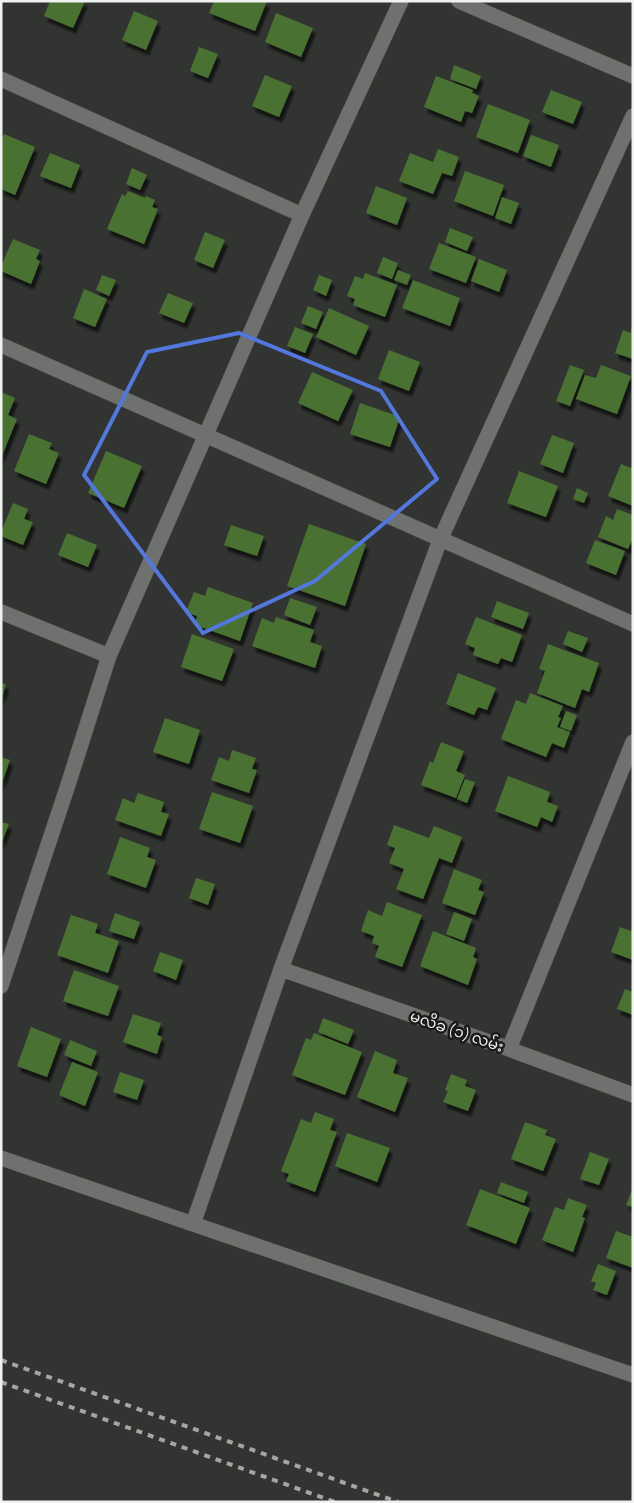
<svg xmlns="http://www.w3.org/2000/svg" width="634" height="1503" font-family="Manrope,'Noto Sans Myanmar',sans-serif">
  <defs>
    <filter id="shadow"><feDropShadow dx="3" dy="5.5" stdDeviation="1" flood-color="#0009"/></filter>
  </defs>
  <rect width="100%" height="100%" fill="#313430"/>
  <path fill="#497232" filter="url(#shadow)" d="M50,1H85L73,28L44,16Z
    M214,1H267L255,31L209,13Z
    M134,11L158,21L146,50L122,40Z
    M276,13L313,28L301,57L265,42Z
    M199,47L218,54L208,78L190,71Z
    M454,65L481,76L476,89L450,79Z
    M265,75L292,86L279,117L252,106Z
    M436,76L473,90L472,93L479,96L472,113L465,111L461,122L424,107Z
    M551,90L582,102L573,124L542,112Z
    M488,104L530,120L518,153L476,137Z
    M4,134L35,147L15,195L1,189V140Z
    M531,135L559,145L551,167L523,156Z
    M438,149L459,157L452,176L442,173L433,194L399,181L410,153L433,162Z
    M50,153L80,165L71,188L40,176Z
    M132,168L147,175L140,190L126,184Z
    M465,171L504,185L493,216L454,201Z
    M376,186L407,198L397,225L366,213Z
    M128,191L145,198L146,196L155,200L152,207L158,209L144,244L107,229L122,194L125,196Z
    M502,197L519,203L511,224L495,218Z
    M450,228L473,237L467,251L445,242Z
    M205,232L225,240L213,268L194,260Z
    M13,239L40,250L36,259L40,261L31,284L1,271V266Z
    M439,243L476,257L466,283L429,269Z
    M383,257L398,263L392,279L377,273Z
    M479,259L507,270L499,292L471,281Z
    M398,270L411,275L407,285L394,280Z
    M365,273L397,285L385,317L353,305L355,299L347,296L355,276L363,279Z
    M102,275L116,280L109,296L96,290Z
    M319,275L332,280L326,296L313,290Z
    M413,280L460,298L450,326L402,308Z
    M84,289L107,299L95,327L73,318Z
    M168,293L193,303L184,323L159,313Z
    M308,306L323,312L316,329L301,323Z
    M329,308L369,326L356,355L316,337Z
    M633,326V359L615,353L623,330L630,333Z
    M295,327L313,334L305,353L287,346Z
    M389,350L420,362L409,391L378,379Z
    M570,365L584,370L570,406L556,401Z
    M601,365L631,376L617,414L576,399L585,375L596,378Z
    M312,372L353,390L338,421L298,403Z
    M1,392L15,398L8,415L17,419L1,458Z
    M360,403L400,417L390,447L350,434Z
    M29,434L52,443L49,449L59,453L46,484L14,471Z
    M552,435L574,443L563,473L540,464Z
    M106,451L142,466L124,508L88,493Z
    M621,464L631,468L633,464V506L608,496Z
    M519,471L558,486L546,517L507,503Z
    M577,488L588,493L584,503L573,499Z
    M13,503L28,509L24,519L33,522L23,545L1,536V532Z
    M617,509L633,515V538L628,549L598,537L606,516L613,520Z
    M309,524L366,544L345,606L287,586Z
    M231,525L264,536L257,556L224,545Z
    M67,533L97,545L88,567L58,555Z
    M595,540L625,551L616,575L586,563Z
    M208,587L253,603L240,641L195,625L197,616L186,612L194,592L205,596Z
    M290,598L317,607L310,625L284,615Z
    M497,601L529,613L523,629L491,617Z
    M276,617L314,630L310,642L322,646L315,668L252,646L262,618L274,623Z
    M476,617L522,635L512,662L501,658L498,664L473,655L475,648L465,644Z
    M568,631L588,638L582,652L563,644Z
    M192,634L234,649L222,681L181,667Z
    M548,644L599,663L589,692L582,689L575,708L537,693L545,671L539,669Z
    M458,673L496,688L487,710L478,707L474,715L446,704Z
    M1,683L6,684L2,698H1Z
    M530,693L563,706L558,717L561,718L557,727L570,732L564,748L552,743L546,757L501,739L516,700L526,704Z
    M566,711L577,715L571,731L560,727Z
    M165,718L200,730L189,764L153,752Z
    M441,742L464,751L456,771L465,775L456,798L421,785L430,761L433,763Z
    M232,750L256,758L252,769L257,770L249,793L211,780L219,757L229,761Z
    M1,757L10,760L2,783H1Z
    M508,776L550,792L547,802L558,806L552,822L541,817L537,827L495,811Z
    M465,779L475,782L467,803L457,799Z
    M212,792L253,806L240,843L199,829Z
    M138,793L164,802L161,812L169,814L161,836L115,820L123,798L134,803Z
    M1,822L9,824L1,844Z
    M394,825L429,838L434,826L462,837L452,863L439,858L423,899L396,889L404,869L389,863L395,848L387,845Z
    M120,837L150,848L147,857L156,860L146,888L107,874Z
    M454,869L482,880L478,890L484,892L475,915L442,903Z
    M196,878L215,884L208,905L189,898Z
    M387,902L422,915L402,967L375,957L379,946L372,943L374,936L361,931L368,910L382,916Z
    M454,912L472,919L464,941L446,934Z
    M115,913L140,922L134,939L109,931Z
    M71,915L98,924L95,933L119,941L108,973L57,955Z
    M633,926V960L611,952L620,927L631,931Z
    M433,931L476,948L473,957L477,959L468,985L420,966Z
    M160,952L183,960L176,980L153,971Z
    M74,970L119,986L108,1016L63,1001Z
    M625,989L633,992V1015L617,1009Z
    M133,1014L161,1023L157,1035L162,1037L157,1054L123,1042Z
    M323,1018L354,1030L348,1044L318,1032Z
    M31,1027L61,1039L47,1077L17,1066Z
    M314,1033L362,1052L345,1095L292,1075L306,1038L311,1040Z
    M70,1040L97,1051L91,1066L64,1055Z
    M375,1051L397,1060L393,1073L408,1078L395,1112L357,1097Z
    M72,1062L98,1072L85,1106L59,1095Z
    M120,1072L144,1080L137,1100L113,1092Z
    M451,1074L467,1080L465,1086L476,1090L468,1111L443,1102L448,1091L445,1090Z
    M315,1112L334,1119L330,1130L337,1132L315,1192L286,1181L289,1174L281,1171L301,1119L311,1123Z
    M525,1122L547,1130L545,1135L556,1139L543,1171L511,1159Z
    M347,1133L390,1148L377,1182L335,1166Z
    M590,1152L609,1159L599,1185L580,1179Z
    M501,1182L528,1192L524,1203L497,1193Z
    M633,1187V1207L626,1205Z
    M480,1189L530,1208L516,1244L466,1225Z
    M568,1198L587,1205L582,1217L585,1218L573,1252L542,1240L555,1207L564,1210Z
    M616,1231L633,1237V1268L606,1258Z
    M598,1264L616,1271L607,1295L593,1290L596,1283L591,1281Z"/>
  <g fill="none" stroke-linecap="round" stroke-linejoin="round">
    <defs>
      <path id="minor" d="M459,1L633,76
        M1,79L302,215
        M1,345L633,624
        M1,612L109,656
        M281,969L509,1049L633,1095
        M1,986L67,788L109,656L302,215L401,1
        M509,1049L633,742
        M1,1158L633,1375
        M193,1224L281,969L440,540L633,116"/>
    </defs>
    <use href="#minor" stroke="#4d4f4c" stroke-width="16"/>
    <use href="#minor" stroke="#6e716d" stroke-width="15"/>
    <path stroke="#a4a6a3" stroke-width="4" stroke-dasharray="6 6" stroke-linecap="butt" d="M1,1360L398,1502
      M1,1382L335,1502"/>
  </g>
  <path fill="none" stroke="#5277de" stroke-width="4" stroke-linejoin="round" d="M239,333L381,391L437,479L315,581L203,633L84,475L147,352Z"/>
  <g text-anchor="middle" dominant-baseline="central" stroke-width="5" stroke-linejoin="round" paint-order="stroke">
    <g font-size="15" fill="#f0f2ef" stroke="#1a1b19">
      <text transform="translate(457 1031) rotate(19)">မလိခ (၁) လမ်း</text>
    </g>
  </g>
  <rect width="634" height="1503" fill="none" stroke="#f0f2ef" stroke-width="5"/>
</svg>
